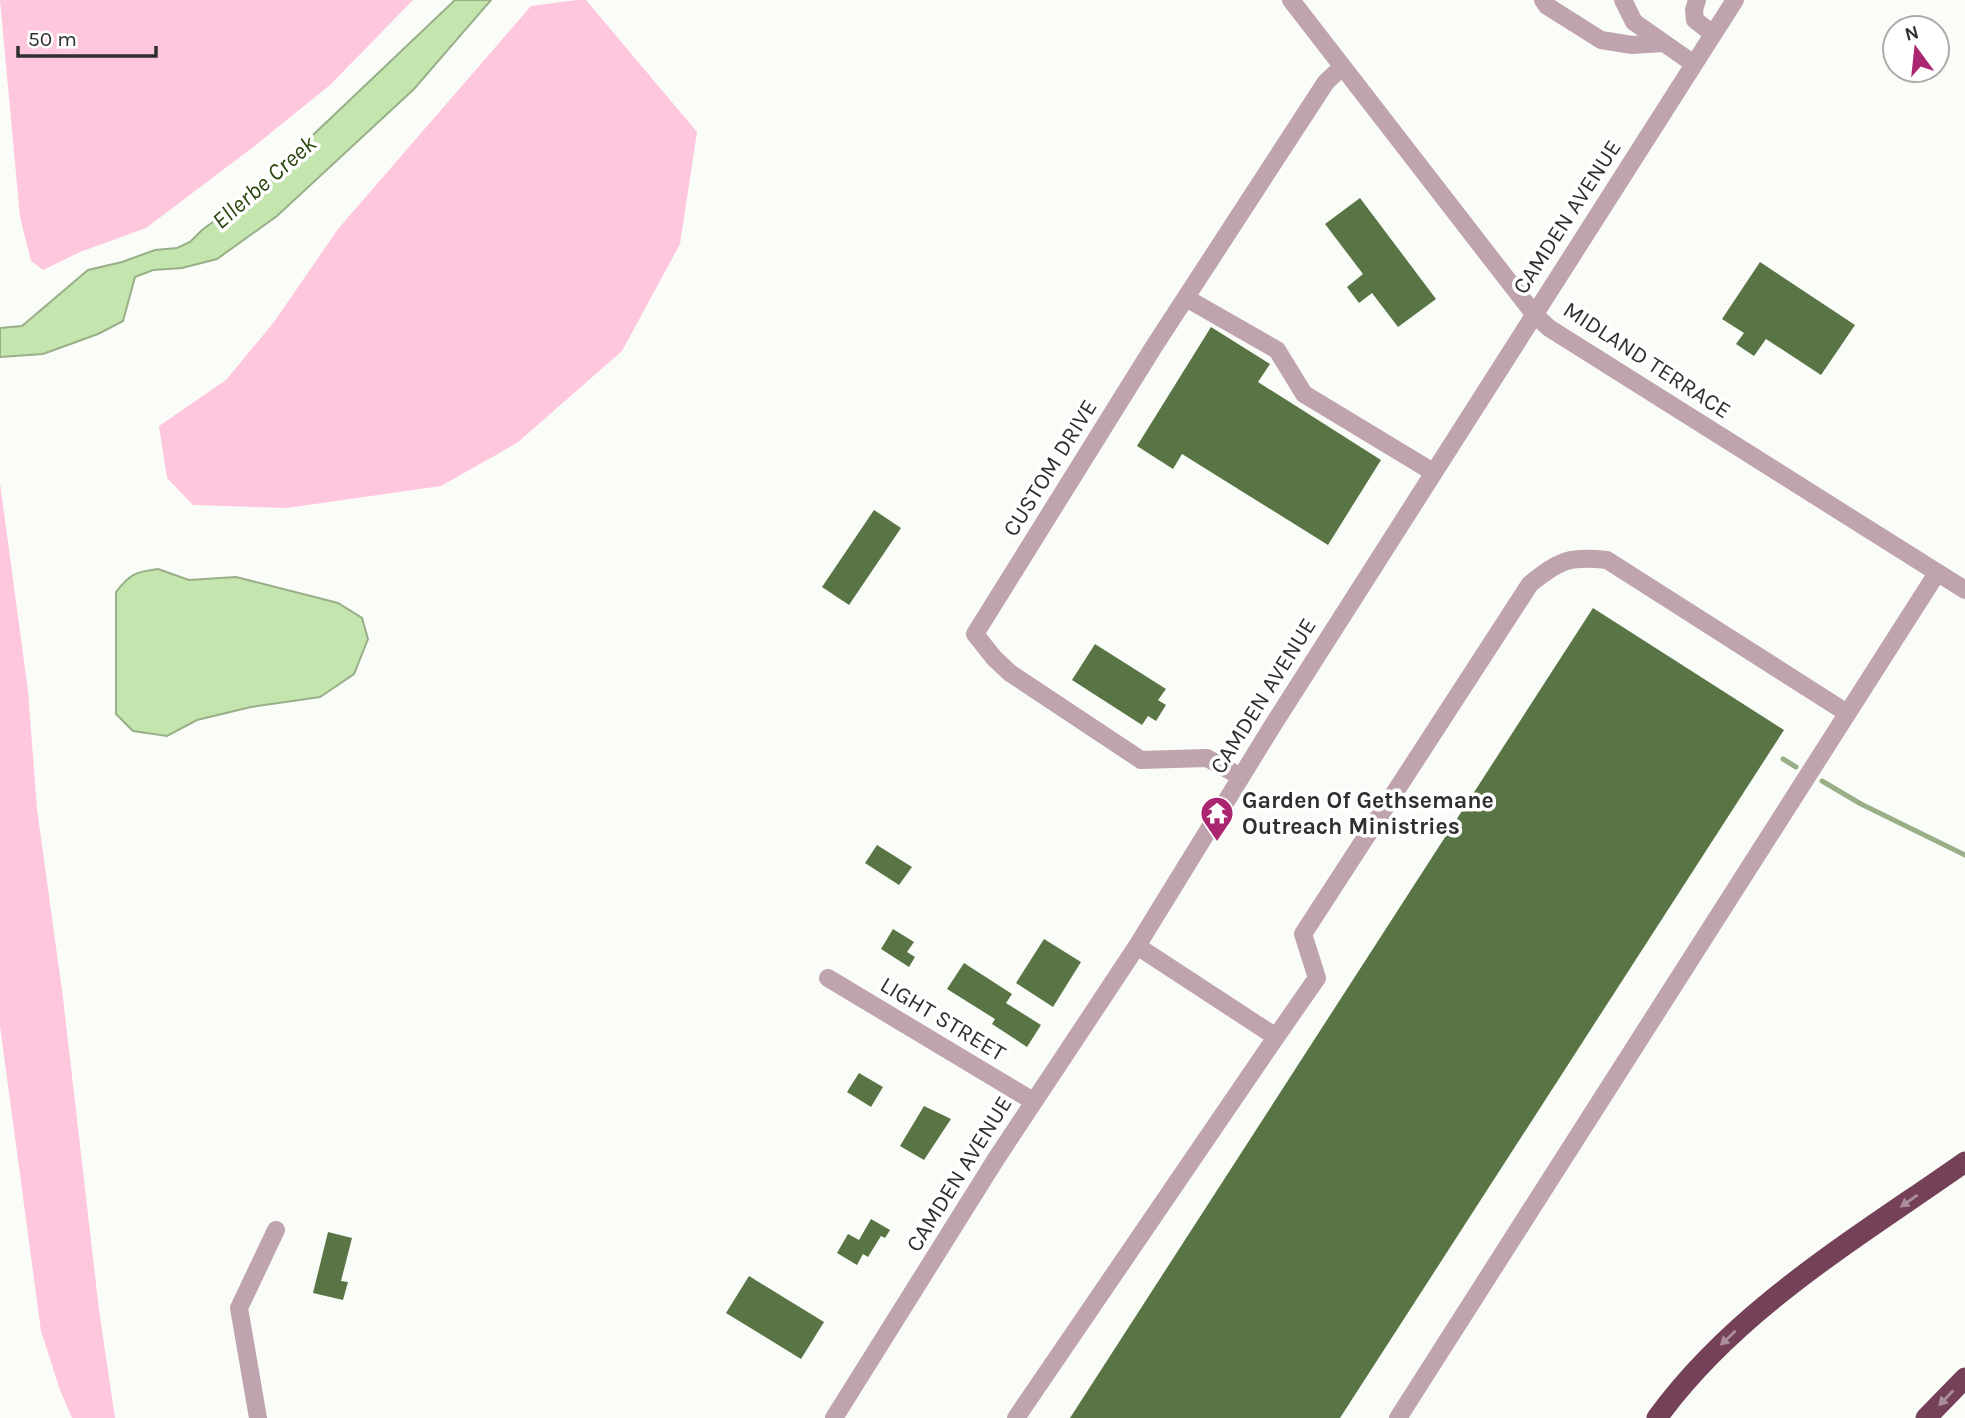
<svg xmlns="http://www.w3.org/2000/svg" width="1965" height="1418" font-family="Karla,sans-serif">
  <rect width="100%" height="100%" fill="#fafcf8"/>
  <path fill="#fec7de" d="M0,0H413L330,85L252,148L146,228L80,252L43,270L31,261L20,217Z
    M577,0H586L697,132L680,244L622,351L517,443L441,486L287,508L193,505L167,478L159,426L226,380L274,322L338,229L531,6Z
    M0,483L28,691L37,809L63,998L99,1310L115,1418H72L60,1390L41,1331L0,1026Z"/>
  <path fill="#c5e5af" stroke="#98af88" stroke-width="2" d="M455,0H491L414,89L277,216L217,259L182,268L153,270L135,277L123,321L98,334L43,354L0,357V328L22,326L88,270L122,262L155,250L177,248L190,242L202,230L287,168L313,135Z
    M158,569L189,580L236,577L338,603L362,618L368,639L354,674L320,697L251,707L197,720L167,736L133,731L116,714V592C130,574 135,572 158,569Z"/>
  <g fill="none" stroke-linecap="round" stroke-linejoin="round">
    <path stroke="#98af88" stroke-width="5" d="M1783,759L1796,767
      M1822,781L1861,804L1965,855"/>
  </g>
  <path fill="#5a7545" d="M1360,198L1436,299L1398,327L1372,293L1359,303L1347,287L1363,274L1325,224Z
    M1760,262L1855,325L1821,375L1766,339L1754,356L1736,344L1744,333L1722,319Z
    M1211,327L1270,364L1258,382L1381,460L1328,545L1182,454L1173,469L1137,446Z
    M874,510L901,528L849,605L822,587Z
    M1593,608L1784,730L1340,1418H1070Z
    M1095,644L1166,689L1158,700L1166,705L1156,721L1148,716L1142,725L1072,680Z
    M877,845L912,867L899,885L865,863Z
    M893,929L914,942L907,952L915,957L909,967L881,949Z
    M1044,939L1081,962L1053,1007L1016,983Z
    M964,963L1012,994L1006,1003L1041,1025L1027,1047L992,1024L995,1019L947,989Z
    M859,1073L883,1087L871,1107L847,1092Z
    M924,1106L951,1119L924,1160L900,1146Z
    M871,1219L890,1230L885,1238L881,1236L868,1257L863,1254L857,1265L837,1253L848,1234L859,1240Z
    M328,1232L352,1238L341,1281L348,1282L343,1300L313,1293Z
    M749,1276L824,1322L801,1359L726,1313Z"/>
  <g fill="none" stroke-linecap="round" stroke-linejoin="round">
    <path stroke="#bfa3ae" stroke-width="18" d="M1291,0L1534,314L1549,328L1965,590
      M1543,0L1547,6L1601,40L1632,45L1663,43
      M1623,0L1634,22L1694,64
      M1697,0L1694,10L1695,20L1713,34
      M1186,298L1277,350L1304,394L1433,472
      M1241,777L1207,758L1141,760L1010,673L994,658L975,634L1153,348L1326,82L1342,67
      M828,978L1033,1101
      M1276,1037L1317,978L1303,934L1530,584C1560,560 1569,556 1607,560L1847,713
      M258,1418L239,1308L276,1230
      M834,1418L996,1159L1137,946L1273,725L1735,0
      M1016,1418L1276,1037L1137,946
      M1398,1418L1937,573"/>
    <path stroke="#754159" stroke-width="21" d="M1657,1418C1736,1309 1857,1238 1965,1162
      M1926,1418L1965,1378"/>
  </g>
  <defs><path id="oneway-solid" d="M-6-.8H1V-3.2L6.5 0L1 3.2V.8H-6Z" transform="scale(1.75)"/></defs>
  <g fill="#ac8d9b">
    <use href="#oneway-solid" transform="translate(1909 1201) rotate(145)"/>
    <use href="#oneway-solid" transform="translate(1728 1338) rotate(137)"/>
    <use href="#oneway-solid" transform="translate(1946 1398) rotate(134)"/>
  </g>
  <defs>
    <symbol id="temple-pin" viewBox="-11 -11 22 30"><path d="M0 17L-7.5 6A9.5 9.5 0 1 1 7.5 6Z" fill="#ab2670" stroke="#fff"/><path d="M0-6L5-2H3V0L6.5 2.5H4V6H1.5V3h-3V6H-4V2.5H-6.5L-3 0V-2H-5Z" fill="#fff"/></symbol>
  </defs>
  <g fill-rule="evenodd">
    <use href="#temple-pin" x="1198" y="794" width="38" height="52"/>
  </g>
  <g text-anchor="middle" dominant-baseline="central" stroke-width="7" stroke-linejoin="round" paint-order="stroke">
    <g font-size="23" fill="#2f302e" stroke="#fff">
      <text transform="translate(1567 217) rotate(-57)">CAMDEN AVENUE</text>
      <text transform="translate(1647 360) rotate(33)">MIDLAND TERRACE</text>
      <text transform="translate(1050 468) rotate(-58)">CUSTOM DRIVE</text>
      <text transform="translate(1263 696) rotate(-58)">CAMDEN AVENUE</text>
      <text transform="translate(943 1019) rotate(31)">LIGHT STREET</text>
      <text transform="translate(959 1174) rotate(-58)">CAMDEN AVENUE</text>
    </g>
    <g font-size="23" font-weight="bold" fill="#2f302e" stroke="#fff" text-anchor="start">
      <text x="1242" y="800">Garden Of Gethsemane<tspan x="1242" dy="26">Outreach Ministries</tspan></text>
    </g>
    <g font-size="24" font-style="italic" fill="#2a460f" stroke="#fff">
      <text transform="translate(264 182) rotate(-41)">Ellerbe Creek</text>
    </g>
  </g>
  <g transform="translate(1916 49) rotate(345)"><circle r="33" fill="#ffffff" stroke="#acacab" stroke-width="2"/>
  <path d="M0-5L12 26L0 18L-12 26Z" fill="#ab2670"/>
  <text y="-10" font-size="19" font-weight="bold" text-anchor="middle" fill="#2f302e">N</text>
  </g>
  <path d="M18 46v10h138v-10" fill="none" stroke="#2f302e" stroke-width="3.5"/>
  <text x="28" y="46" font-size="21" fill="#2f302e" stroke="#ffffff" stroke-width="5" paint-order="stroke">50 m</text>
</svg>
